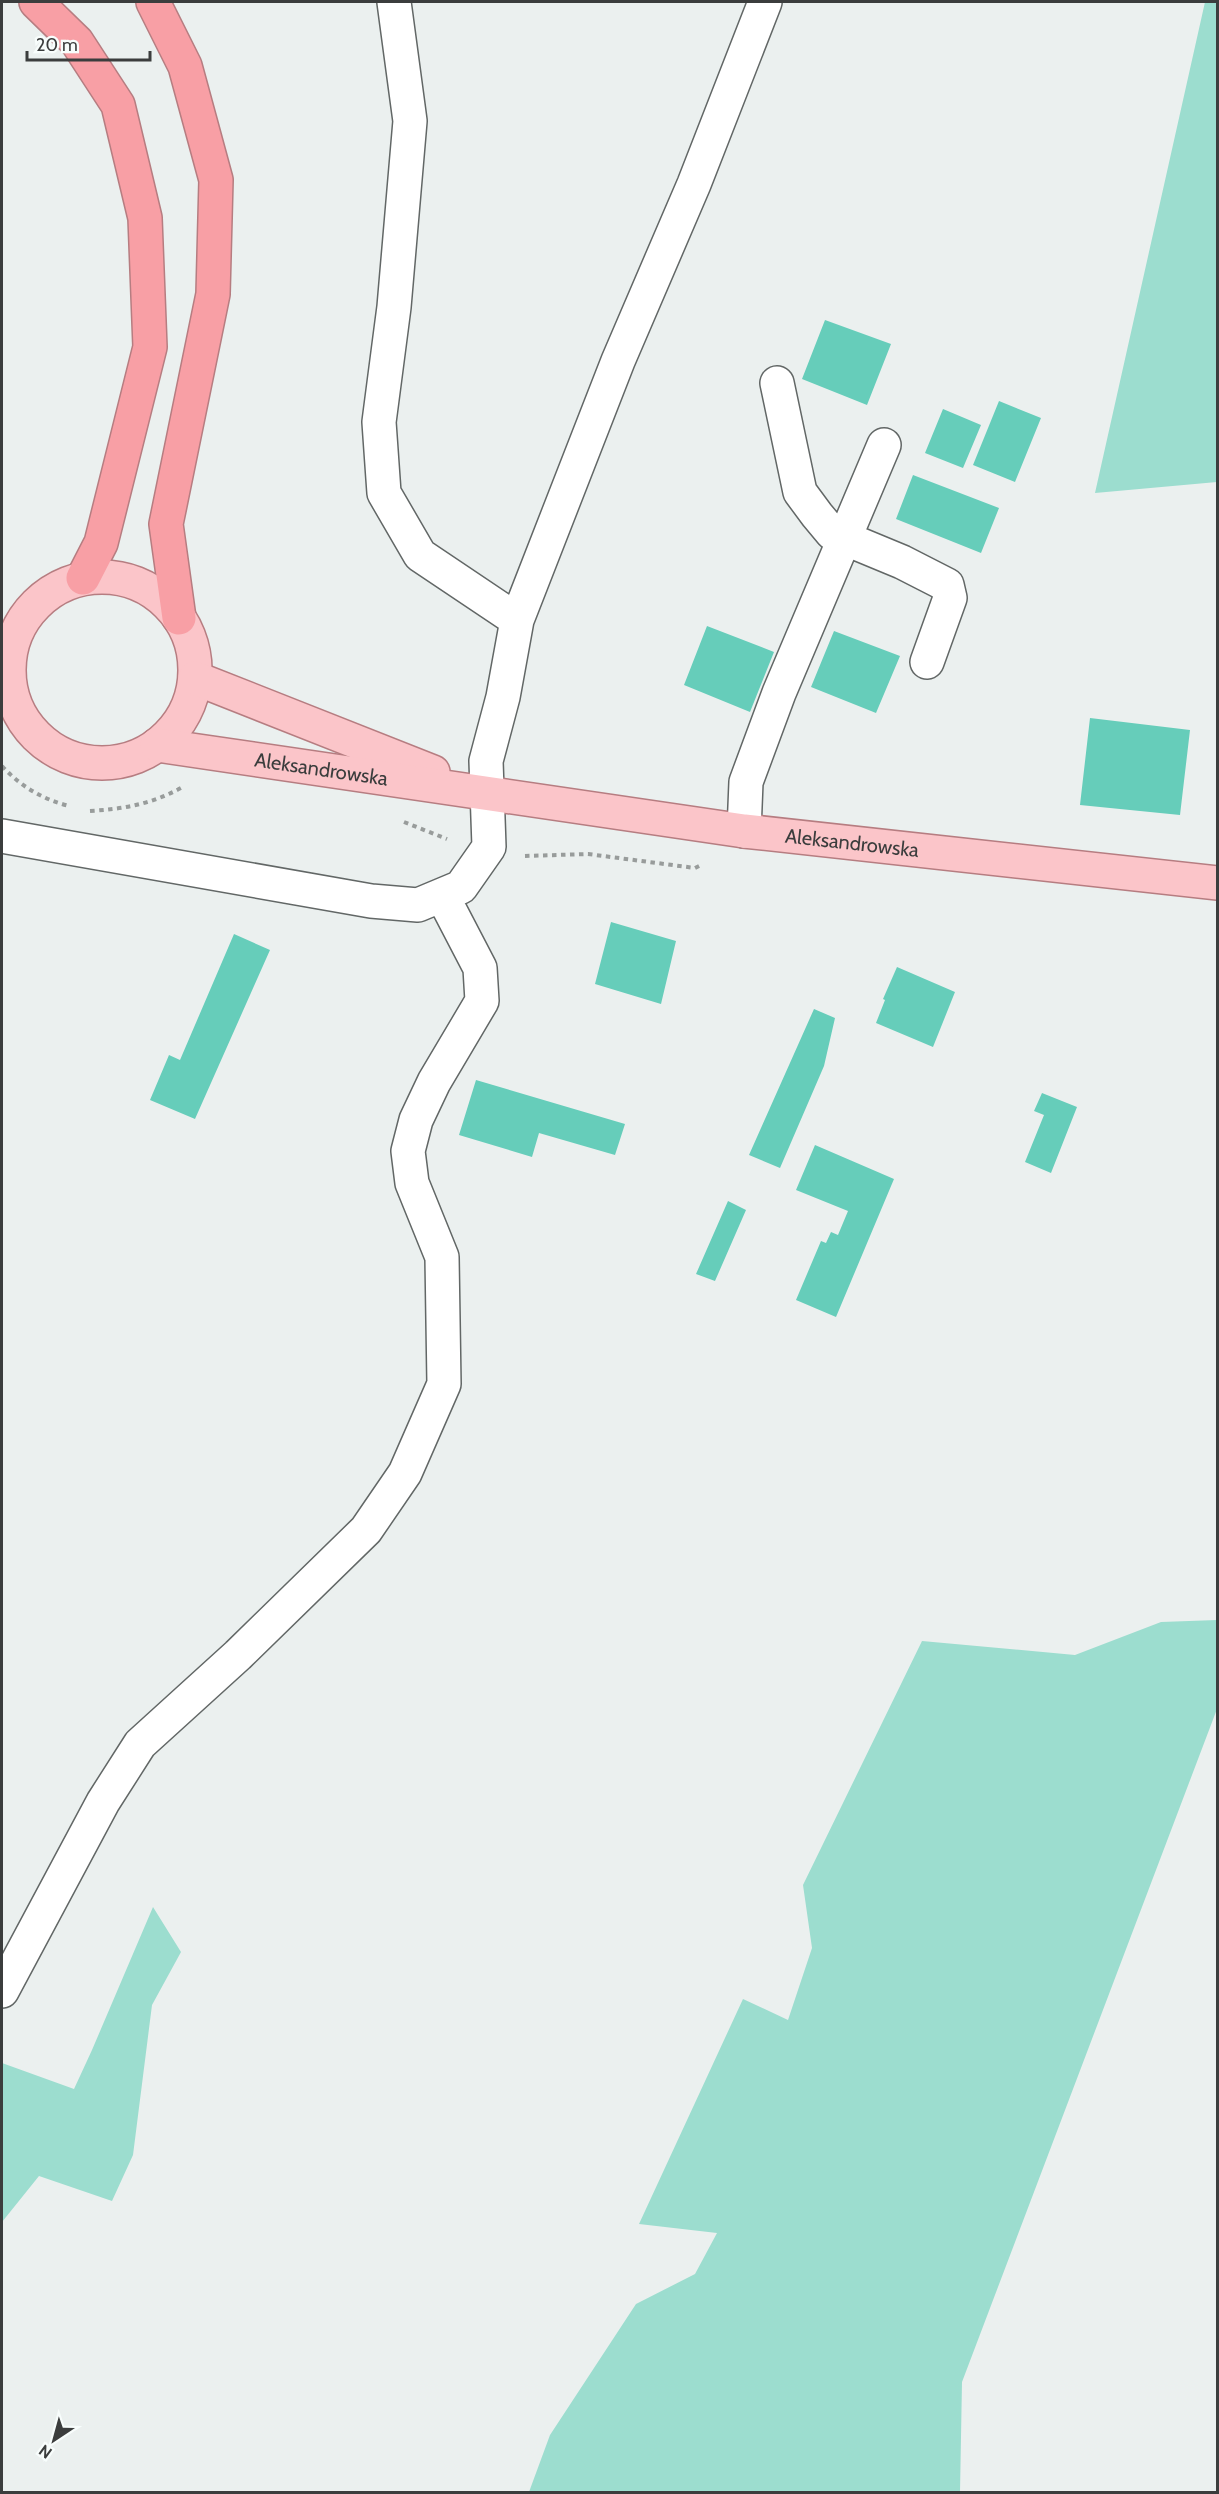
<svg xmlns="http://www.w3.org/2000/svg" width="1219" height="2494" font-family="Cabin,sans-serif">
  <rect width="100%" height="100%" fill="#ebf0ef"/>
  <path fill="#9cddcf" d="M1205,2H1218L1217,482L1095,493Z
    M1217,1620V1709L962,2382L960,2492H529L550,2435L636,2304L695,2274L717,2233L639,2224L743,1999L788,2020L812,1948L803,1885L922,1641L1075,1655L1161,1622Z
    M153,1907L181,1952L152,2005L133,2155L112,2201L39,2176L2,2222V2063L74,2089L92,2050Z"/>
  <path fill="#66cdba" d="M825,320L891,344L867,405L802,379Z
    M999,401L1041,418L1015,482L973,465Z
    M943,409L981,425L963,468L925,453Z
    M913,475L999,508L981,553L896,519Z
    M707,626L774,652L750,712L684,685Z
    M834,631L900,656L876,713L811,687Z
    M1090,718L1190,730L1180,815L1080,805Z
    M611,922L676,941L661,1004L595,984Z
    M234,934L270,950L195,1119L150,1100L169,1055L180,1060Z
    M897,967L955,992L933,1047L876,1023L885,1000L883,999Z
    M814,1009L835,1018L824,1066L780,1168L749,1155Z
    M476,1080L625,1124L615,1155L539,1133L532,1157L459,1135Z
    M1042,1093L1077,1107L1051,1173L1025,1162L1044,1115L1034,1111Z
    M815,1145L894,1179L836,1317L796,1300L821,1241L826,1243L831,1232L838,1235L848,1211L796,1190Z
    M728,1201L746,1210L715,1281L696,1274Z"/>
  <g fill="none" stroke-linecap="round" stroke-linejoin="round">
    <defs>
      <path id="minor" d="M394,2L410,121L394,307L379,422L384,493L420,555L517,620
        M777,383L800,492L817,515L832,533L902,562L947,585L950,598L927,662
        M744,831L746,782L779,693L884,445
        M2,836L371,901L418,905L461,887L489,847L486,761L503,697L517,620L618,361L694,184L765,2
        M2,1991L103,1802L140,1744L238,1655L366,1530L405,1473L444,1384L442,1257L412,1183L408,1151L416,1120L434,1082L482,1001L480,968L442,895"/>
      <g id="major">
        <circle cx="102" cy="670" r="93"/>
        <path d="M195,678L433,772"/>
        <path id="s1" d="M157,745L744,831L1218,883"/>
      </g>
      <path id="highway" d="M36,2L77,42L118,105L145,218L150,347L101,543L83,578
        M153,2L185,66L216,180L213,294L166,524L179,618"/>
    </defs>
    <use href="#minor" stroke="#626766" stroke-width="36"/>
    <use href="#major" stroke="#b67d81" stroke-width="36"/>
    <use href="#highway" stroke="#b67d81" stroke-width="36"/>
    <path stroke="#989c9b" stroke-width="4" stroke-dasharray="4.5 4.5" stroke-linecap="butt" d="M2,766C20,786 42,799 69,806
      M90,811C124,809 151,804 181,788
      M404,822L447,839
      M525,856L588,854L695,868L701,865"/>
    <use href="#minor" stroke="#fff" stroke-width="33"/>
    <use href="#major" stroke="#fbc5c9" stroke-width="33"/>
    <use href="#highway" stroke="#f89fa5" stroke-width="33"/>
  </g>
  <g text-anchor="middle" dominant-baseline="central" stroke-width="4.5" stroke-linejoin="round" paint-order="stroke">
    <g font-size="20" fill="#3b3d3d" stroke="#f8fdfc">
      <text stroke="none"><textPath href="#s1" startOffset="166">Aleksandrowska</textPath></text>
      <text stroke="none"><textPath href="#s1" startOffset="702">Aleksandrowska</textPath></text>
    </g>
  </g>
  <rect width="1219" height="2494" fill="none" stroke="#3b3d3d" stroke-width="6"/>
  <g transform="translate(54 2440) rotate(216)" stroke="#f8fdfc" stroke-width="4.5" paint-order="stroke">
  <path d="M0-4.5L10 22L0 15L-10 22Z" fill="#3b3d3d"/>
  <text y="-9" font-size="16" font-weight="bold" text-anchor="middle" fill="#3b3d3d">N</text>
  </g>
  <path d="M27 51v9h123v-9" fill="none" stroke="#3b3d3d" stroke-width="3"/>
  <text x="36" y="51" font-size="18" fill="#3b3d3d" stroke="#f8fdfc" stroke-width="4.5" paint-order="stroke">20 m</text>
</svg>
